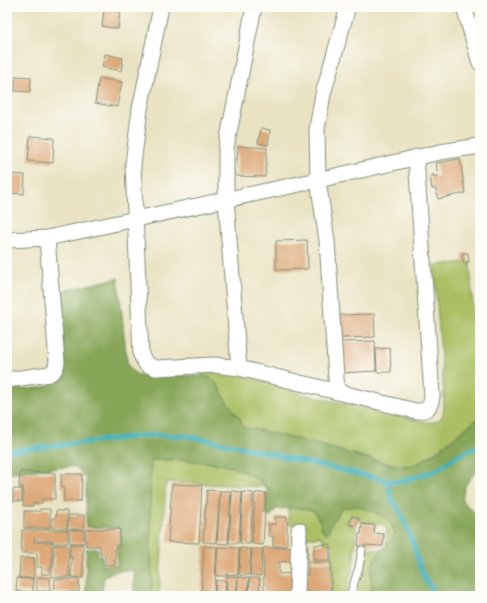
<svg xmlns="http://www.w3.org/2000/svg" width="487" height="603" font-family="Vollkorn,serif">
  <rect width="100%" height="100%" fill="#fdfcf7"/>
  <filter id="ink" filterUnits="userSpaceOnUse"><feTurbulence type="fractalNoise" baseFrequency=".025" numOctaves="2"/><feDisplacementMap in="SourceGraphic" scale="8" xChannelSelector="R" yChannelSelector="G"/><feConvolveMatrix kernelMatrix="1 2 1 2 8 2 1 2 1" color-interpolation-filters="sRGB"/></filter>
  <filter id="wash" filterUnits="userSpaceOnUse"><feTurbulence type="fractalNoise" baseFrequency=".012" numOctaves="4" result="noise"/><feDisplacementMap in="SourceGraphic" scale="16" xChannelSelector="R" yChannelSelector="G"/><feGaussianBlur stdDeviation="0.9" result="paint"/><feColorMatrix in="noise" values="0 0 0 0 0 0 0 0 0 0 0 0 0 0 0 0 0 1.4 0 .05"/><feComposite in="paint" operator="in"/></filter>
  <g filter="url(#wash)">
    <rect width="100%" height="100%" fill="#e9e3c3"/>
    <path fill="#aabf63" stroke="#647e4c" d="M470,262L480,417L424,460L413,465L401,466L388,463L260,430L242,427L241,420L225,399L218,385L201,376L205,368H211L280,385L299,393L425,422C445,424 444,412 444,396L434,265Z
      M151,460C194,460 233,458 267,487L166,482L159,596H151L152,586L150,497Z
      M357,506C375,512 389,514 395,534L386,547L387,528L382,524L359,522L360,517L351,515L348,525L356,527L354,563L345,596H331L332,544H325L322,537H307L306,545H301L296,525L289,524L288,508H299L314,511L321,524L323,532H328L331,524L342,508Z
      M367,549L382,550L374,560L371,572L372,590L363,596H353L364,574Z"/>
    <path fill="#87a659" stroke="#537246" d="M118,278L127,361C129,368 131,371 138,375L201,376L210,377L218,385L225,399L241,420L243,427C275,433 306,441 338,450C357,455 393,469 413,465C428,462 466,428 480,417V469C467,480 464,485 462,501L480,517V596H363L372,590L371,572L374,560L395,534L392,525L384,517L372,511L357,506L342,508L331,524L328,533L323,532L321,524L314,511L299,508L276,509L271,516L265,515L267,487C242,466 224,464 192,461C179,460 165,459 151,460L150,497L152,586L151,596H134V571C122,570 113,570 104,578L101,596H86V549L98,548V556H102V565L117,566V547H120L121,528L86,527V479L76,467H65L14,472L7,476V389C21,388 40,391 53,383C58,380 63,372 64,366C66,344 60,314 57,292Z"/>
    <g fill="none" stroke-linecap="round" stroke-linejoin="round">
      <path stroke="#3eafb8" stroke-width="5" d="M7,451L151,435L186,436L223,443L389,481L399,482L409,479L435,471L459,455L480,445
        M389,481V490L393,502L401,513L412,541L423,576L434,592L439,596"/>
    </g>
    <g id="blocks">
      <path fill="#dda979" d="M104,10L120,12L118,29L102,26Z
        M105,54L123,58L121,71L102,67Z
        M16,76L31,77L30,92L15,91Z
        M99,78L122,82L117,107L95,103Z
        M261,128L270,130L268,145L258,143Z
        M30,136L54,138L53,163L28,161Z
        M238,146L267,148L265,177L236,176Z
        M460,159L465,193L438,199L436,189H432L430,176L434,175V177L438,176L436,163Z
        M11,174L25,175L24,194L10,193Z
        M307,240L308,269L276,270V241Z
        M462,253H468L469,262L463,263Z
        M374,314L375,337L341,338L340,315Z
        M375,341L376,371L342,373L341,342Z
        M390,348L391,372H377L376,349Z
        M477,374H480V389H479Z
        M20,472L55,473V499H42V503H33V506H23V487H19Z
        M61,474H82L81,501H64V487H61Z
        M172,484L202,485L199,543L168,542Z
        M13,489H22V501H13Z
        M207,490L220,491L216,543L203,542Z
        M220,491H231L228,544L217,543Z
        M232,491L242,492L239,543H229Z
        M243,492L253,493L250,544L240,543Z
        M255,493H266L263,545L252,544Z
        M40,509H50V528H24V511H40Z
        M56,511H67V528H52V518H56Z
        M68,515H84V529H68Z
        M352,516L359,518L356,526L349,524Z
        M275,517H287V546H273V536H269V524H276Z
        M362,524L375,525L374,533L384,534L383,546L365,545V547L358,546L359,534H361Z
        M86,529H120L119,546H115V565H105V554H100V546H86Z
        M22,530H68V543H53V541H38V539H34V542H52V567H50V574H42V567H37V553H21Z
        M70,530H84V543H70Z
        M70,544H83V578L71,577L72,557L70,558Z
        M330,544V560H314V545Z
        M54,545H67L69,551V577H52V568L54,567Z
        M204,546L217,547L214,596H201Z
        M301,546H308V561H301Z
        M218,547L239,548L238,575L226,574V576H216Z
        M293,547V561L279,562V574L294,573V593L264,594L263,548Z
        M240,548L251,549L249,575H239Z
        M252,549H262L261,576L250,575Z
        M20,558H34V578H19Z
        M308,562H331V592H301L302,575H308Z
        M227,576L238,577L236,596H226Z
        M37,577L50,578V591H37Z
        M238,577L249,578L248,596H237Z
        M17,578L33,579V592L16,591Z
        M250,578H260L259,596H249Z
        M55,579H79V592H54Z
        M216,580L226,581L225,596H215Z
        M302,593H331V596H302Z"/>
    </g>
  </g>
  <g filter="url(#ink)">
    <use href="#blocks" fill-opacity="0" stroke="#84907c" stroke-width="1"/>
    <g fill="none" stroke-linecap="round" stroke-linejoin="round">
      <defs>
        <path id="service" d="M350,596L359,567L362,550"/>
        <path id="minor" d="M161,7L140,109L133,164L141,355L146,364L156,368L215,365L239,368L416,411C428,412 431,406 432,396L416,157
          M464,7L480,63
          M7,240L47,238L318,180L440,152L480,146
          M239,368L226,200V148L254,7
          M7,380L49,374C55,371 56,368 57,362L47,238
          M337,392L327,241L318,180L317,129L323,94L348,7
          M297,596L299,530"/>
      </defs>
      <use href="#service" stroke="#84907c" stroke-width="9"/>
      <use href="#minor" stroke="#84907c" stroke-width="17"/>
      <use href="#service" stroke="#fff" stroke-width="7"/>
      <use href="#minor" stroke="#fff" stroke-width="15"/>
    </g>
  </g>
  <rect width="487" height="603" fill="none" stroke="#fdfcf7" stroke-width="24"/>
</svg>
